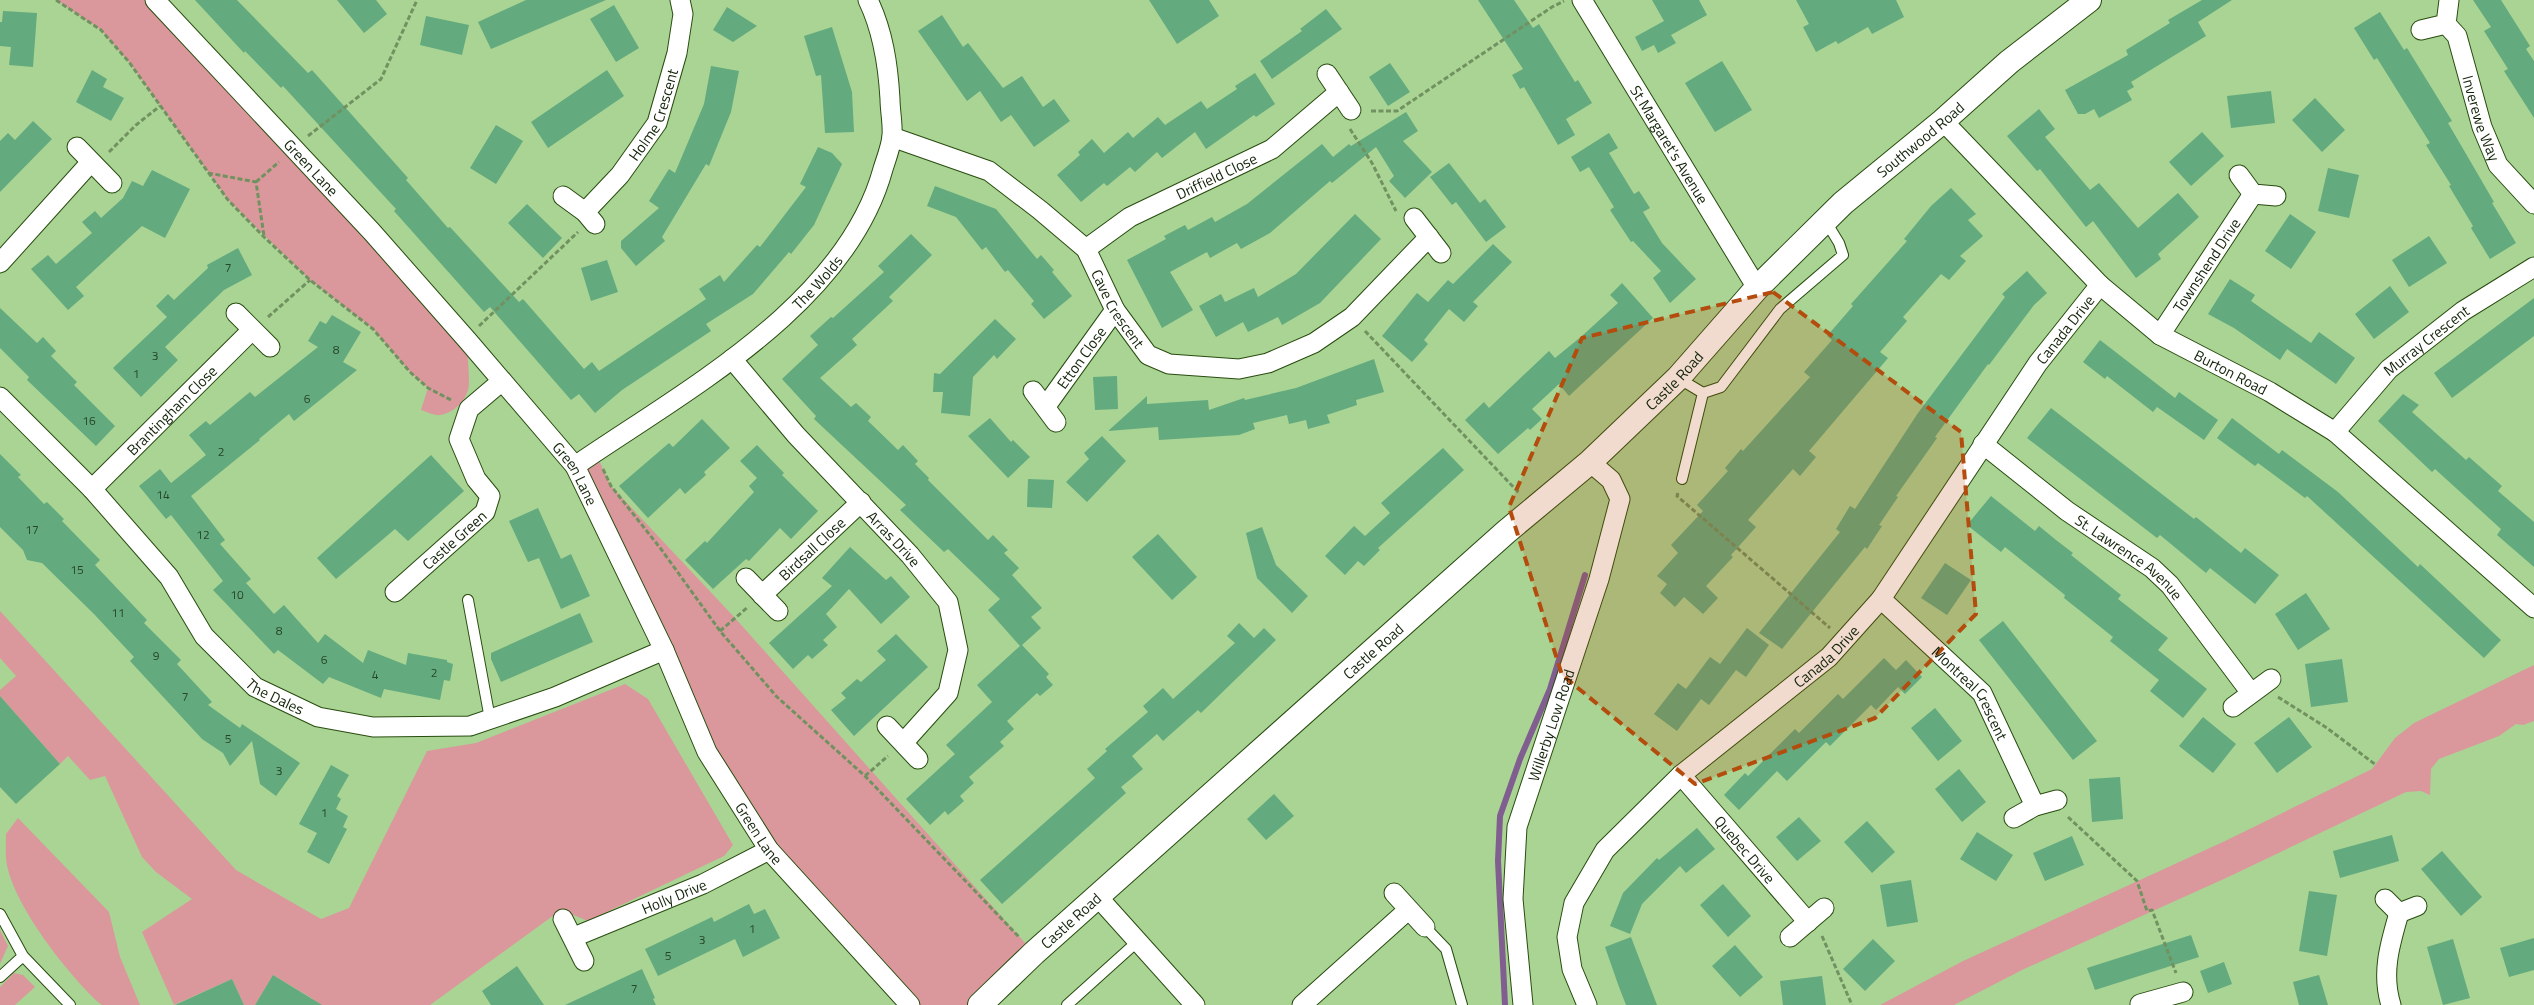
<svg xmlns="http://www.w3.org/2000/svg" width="2534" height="1005" font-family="'Titillium Web',sans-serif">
  <rect width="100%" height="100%" fill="#a9d494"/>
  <path fill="#da989c" d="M56,0H155L468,341C467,357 469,369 469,383C469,398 455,413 440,415C435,416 427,412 421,410L428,388L410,372L373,329L310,280L228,200L129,62L101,30Z
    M595,452L611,486L735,618L1034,953L980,1005H910L769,850L707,752L575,466Z
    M0,611L236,870L321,919L349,908L427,751L476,743L625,684L648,699L733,845L724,856L588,921L561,910L430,1005H310L313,999L273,975L255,1005H244L232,979L174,1005L142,932L192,899L156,872L142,857L105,776L90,780L68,756L60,764L0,696V690L16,676L0,658Z
    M2534,665V721L2523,725L2516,724L2499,736L2439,759L2431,769L2430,795L2421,791L2406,792L2226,878L2024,969L1954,1005H1880L1963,961L2225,841L2372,769L2395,738L2414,723Z
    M18,818L109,912L120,957L140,1005H102L98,1002C67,973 15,907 7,865C5,855 6,844 6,834Z
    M0,930L8,946L0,964Z
    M14,973L23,975L35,987L15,1005H0V987Z"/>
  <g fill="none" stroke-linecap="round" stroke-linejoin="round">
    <path stroke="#815e90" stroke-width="6" d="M1505,1005L1498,861L1500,816L1520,759L1550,689L1585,575"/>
  </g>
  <path fill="#63aa7e" d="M195,0H237L308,73L312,70L408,178L406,180L448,228L450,227L519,302L523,299L584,369L592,362L599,371L706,299L699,289L720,275L724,282L757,245L760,247L806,187L800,184L818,147L832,153L842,164L814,225L791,254L789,252L753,294L706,324L711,331L622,390L595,413L579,394L571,400L490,307L484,312L394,211L396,209L283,86L281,88L245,51L244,53Z
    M337,0H376L387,14L364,33Z
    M526,0H606L491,49L478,22Z
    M1149,0H1209L1219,16L1177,44Z
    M1478,0H1514L1533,28L1539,24L1575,82L1578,80L1592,103L1566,119L1575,135L1558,145L1524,87L1520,89L1512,75L1523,69Z
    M1652,0H1699L1707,15L1671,35L1676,43L1658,53L1654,45L1642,51L1635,37L1664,21Z
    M1796,0H1896L1904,17L1872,34L1868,27L1838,44L1836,41L1816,52L1803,27L1809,24Z
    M2202,0H2232L2198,22L2206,36L2131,82L2134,87L2127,91L2132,100L2099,118L2094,109L2085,114H2078L2065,90L2128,55L2126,50L2170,23L2168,20Z
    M2473,0H2501L2530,46L2526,49L2534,61V118L2504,71L2508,69L2484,31L2491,27Z
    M614,5L639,48L616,62L590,19Z
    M727,7L757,26L733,42L713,30Z
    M1326,9L1342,29L1272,79L1260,61L1302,31L1300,29Z
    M3,11L37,13L33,67L9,65L11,47L0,46V22H2Z
    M2380,12L2404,50L2407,48L2452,121L2448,123L2494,202L2492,203L2516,243L2490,259L2471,228L2473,226L2449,186L2451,185L2426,145L2430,143L2377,58L2374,60L2354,28Z
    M942,15L963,47L968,43L1003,88L1022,76L1043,107L1054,99L1070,121L1034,147L1011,115L1001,122L980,91L967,101L918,31Z
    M426,16L469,25L462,55L420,45Z
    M832,27L852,92L854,132L825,133L821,75L816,76L804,36Z
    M1722,61L1752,110L1715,132L1685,83Z
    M1390,63L1410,92L1388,106L1369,77Z
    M711,66L739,71L731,112L709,166L706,164L662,237L665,241L636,266L621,248V241L659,208L649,201L669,169L675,173L704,104Z
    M92,70L107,79L103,87L124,98L111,121L76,102Z
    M607,70L624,96L548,148L531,122Z
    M1255,73L1275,104L1256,117L1254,115L1206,149L1195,132L1162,158L1157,152L1135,172L1130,167L1107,186L1104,183L1081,202L1057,175L1080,155L1078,152L1092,139L1104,153L1128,132L1133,138L1158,117L1165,125L1201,101L1207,109L1237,89L1235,86Z
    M2271,91L2275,123L2231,128L2227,96Z
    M2315,98L2345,130L2322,152L2292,120Z
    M2039,109L2055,129L2045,137L2090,190L2099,183L2138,228L2178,193L2199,217L2158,254L2161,259L2136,278L2093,221L2086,227L2040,169L2037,171L2007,136Z
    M1406,112L1418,131L1403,141L1432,172L1405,198L1389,181L1394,176L1376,147L1332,183L1330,181L1270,233L1241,249L1237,243L1210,258L1207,252L1170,272L1193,310L1162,328L1127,260L1166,239L1164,236L1185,225L1188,230L1212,217L1215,222L1247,204L1322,144L1333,157L1349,144L1351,146Z
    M33,121L52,139L0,192V141L8,133L15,140Z
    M496,125L523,141L496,184L470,168Z
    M2202,132L2224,156L2191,186L2169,162Z
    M1609,133L1618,148L1609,153L1634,194L1639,191L1650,208L1643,212L1662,243L1696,279L1670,303L1653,278L1661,271L1633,241L1631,242L1610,210L1614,207L1589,167L1580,172L1571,157Z
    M1449,163L1480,203L1485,199L1506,227L1486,242L1456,202L1452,205L1430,177Z
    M2328,168L2359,175L2349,218L2318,211Z
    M152,170L190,189L165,238L142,226L76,287L84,296L68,310L31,269L48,255L56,264L92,233L82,222L95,211L101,218L123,198L132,181L143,186Z
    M935,186L996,209L1037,259L1041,255L1054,270L1052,272L1072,296L1044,319L1031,304L1034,301L1008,270L1005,272L986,247L982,250L956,217L927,206Z
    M1951,188L1976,214L1968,220L1983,236L1960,256L1966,261L1949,280L1941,274L1903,317L1907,321L1880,352L1888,358L1809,451L1816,457L1800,476L1793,469L1748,520L1756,527L1731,555L1733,557L1706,586L1718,598L1703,614L1684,597L1675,607L1660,593L1667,584L1657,576L1678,553L1671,545L1703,511L1697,505L1728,471L1725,468L1741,449L1743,451L1810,377L1804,372L1832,340L1827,336L1853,306L1851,304L1907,241L1904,239L1931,206Z
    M527,204L562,238L543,258L508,223Z
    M1355,214L1381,239L1320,303L1282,325L1278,317L1248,332L1243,322L1216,337L1199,306L1221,294L1225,302L1254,288L1258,297L1296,274Z
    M2290,214L2316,232L2291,269L2265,251Z
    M911,234L932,255L889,297L893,301L852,339L857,345L820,378L851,407L856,403L871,417L868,421L898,450L903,445L918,461L915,464L929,478L928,480L988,540L993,535L1008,550L1004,553L1019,568L1012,575L1042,608L1031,617L1041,628L1022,645L1049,674L1046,677L1053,685L1040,696L1037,693L1007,721L1014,729L1000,742L1004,746L969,777L974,783L960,796L964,801L948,815L945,811L930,825L906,799L955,754L946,745L992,702L977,685L1020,646L988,610L1000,599L948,549L944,552L900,510L906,505L814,419L816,416L782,379L818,345L810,336L831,317L833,318L884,272L878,266Z
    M2429,236L2447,263L2409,287L2392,260Z
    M1493,244L1512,262L1473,302L1478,306L1464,322L1449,309L1424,340L1428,344L1412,362L1382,336L1417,293L1428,302L1448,280L1453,284Z
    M238,248L252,275L224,290L165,347L178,360L141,397L113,368L167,317L156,306L168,294L174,300L208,268L207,265Z
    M607,260L618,292L591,301L581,268Z
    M2027,271L2047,293L2034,305L1989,365L1988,364L1935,437L1937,438L1896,496L1898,497L1879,525L1882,526L1867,549L1865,547L1782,649L1759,633L1840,532L1836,529L1850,506L1855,509L1918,413L2005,297L2002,294Z
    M2230,279L2255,295L2251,301L2311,343L2319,332L2355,358L2336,384L2287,349L2280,360L2234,328L2208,314Z
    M1622,283L1653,318L1569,396L1559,384L1532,409L1542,419L1530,430L1528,428L1498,454L1465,420L1484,402L1489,408L1549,351L1555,358L1582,336L1618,303L1610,295Z
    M2390,286L2409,312L2374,339L2355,314Z
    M2534,298V336L2452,398L2434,373Z
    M0,308L37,343L43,337L56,351L51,356L77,382L74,385L115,426L96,446L27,380L29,377L0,348Z
    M332,315L361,332L343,362L357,370L294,421L289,414L259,439L260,440L191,496L225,540L220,544L251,579L246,583L274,614L284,605L318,643L325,634L363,663L368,650L406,665L408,653L447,660V662L453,664L450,681L444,680L440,700L384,689L381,698L329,677L323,684L278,650L274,654L213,590L223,581L171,515L166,519L139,486L160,469L171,483L206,455L189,435L206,421L210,425L250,392L255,397L318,347L308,341L320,321L326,324Z
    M995,319L1016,339L997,359L994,355L973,377L970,416L941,413L943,392H933L934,373L940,374Z
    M2100,340L2175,398L2179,392L2218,420L2204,440L2157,407L2153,412L2107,376L2105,379L2083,362Z
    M1374,359L1384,392L1356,400L1357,405L1327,415L1330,423L1308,429L1306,420L1289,424L1287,415L1253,423L1255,429L1239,435L1159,440L1158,427L1108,431L1147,396V404L1208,400L1209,410L1244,398L1245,400L1296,388Z
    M1117,376L1118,409L1095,410L1093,377Z
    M2403,394L2419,405L2412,412L2466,460L2469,457L2502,486L2498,491L2534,522V567L2497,535L2501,529L2435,469L2432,472L2378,421Z
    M2051,408L2194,519L2196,517L2241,553L2245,548L2279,575L2255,604L2210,568L2206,573L2160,535L2157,538L2027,438Z
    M990,418L1011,442L1013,440L1030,457L1008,478L968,436Z
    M2232,418L2279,454L2282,450L2338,492L2418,567L2420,564L2501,640L2484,658L2307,496L2305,498L2258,463L2255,466L2217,438Z
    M702,419L730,448L704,472L706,475L685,494L680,488L648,518L619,486L669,443L673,447Z
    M1102,436L1126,461L1087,502L1066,482L1089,459L1084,453Z
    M757,445L784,473L782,475L818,511L791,539L780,528L749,561L746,559L713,589L685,560L705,541L707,543L754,492L749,486L757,478L740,461Z
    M1443,448L1464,470L1378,548L1380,550L1364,566L1358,561L1345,575L1325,556L1354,526L1365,536L1390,513L1381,503Z
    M0,454L21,475L18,477L44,504L47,502L64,519L62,521L100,560L95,565L147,620L144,623L181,660L177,664L212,702L208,705L240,728L242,724L300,763L276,796L260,784L252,741L230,766L223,753L202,739L130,661L134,657L94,614L42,563L27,560L23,550L0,527Z
    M431,455L464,491L408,541L395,529L336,579L317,558Z
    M1028,479L1054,480L1052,508L1027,507Z
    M1991,496L2035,531L2039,526L2056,540L2073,553L2071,555L2121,595L2118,599L2168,638L2158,650L2207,689L2183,718L2150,691L2159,680L2110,641L2113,637L2064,598L2065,595L2005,547L2001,552L1967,525Z
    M538,508L561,559L571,554L590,596L561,609L539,558L528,562L509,521Z
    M1262,527L1276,565L1308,596L1292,613L1257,578L1246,533Z
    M1158,534L1197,577L1172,600L1132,557Z
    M850,547L886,580L891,576L910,597L881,624L849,589L826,614L837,627L823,640L828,645L812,659L808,655L793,669L769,643L832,586L822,578Z
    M1945,563L1971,580L1947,615L1921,598Z
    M2306,593L2330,629L2298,650L2275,614Z
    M580,613L593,642L501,682L491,659V653Z
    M2003,621L2097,741L2073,760L1979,640Z
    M1239,623L1254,638L1264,628L1276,640L1201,713L1198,710L1163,741L1157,734L1132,756L1143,769L1121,787L1126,793L1002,904L980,880L1095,778L1087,769L1107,751L1105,749L1148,712L1143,706L1163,688L1173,699L1235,643L1227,636Z
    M1747,628L1769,645L1746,677L1736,670L1709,705L1701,699L1677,731L1654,714L1678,683L1686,689L1710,657L1720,664Z
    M896,634L928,667L854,736L831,710L846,698L841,693L857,679L861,682L886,660L877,651Z
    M1884,658L1896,670L1906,660L1922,677L1905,694L1898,687L1876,710L1871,705L1830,746L1826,742L1787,781L1777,771L1739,810L1724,795L1745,773L1748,776L1795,729L1799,733L1838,694L1843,699Z
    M2342,659L2348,702L2311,707L2305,664Z
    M0,696L60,764L16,804L0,787Z
    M1935,708L1962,741L1938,761L1911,728Z
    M2203,717L2236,744L2213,773L2179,746Z
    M2289,717L2312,747L2277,773L2254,743Z
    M331,765L349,775L337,796L341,799L336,809L348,816L343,827L347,829L329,864L307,852L317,833L299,824Z
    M1959,769L1986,802L1962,822L1935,789Z
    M2120,777L2123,819L2092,822L2089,779Z
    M1274,794L1294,816L1266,840L1247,819Z
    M1799,817L1821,841L1797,861L1776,837Z
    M1867,821L1895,852L1872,873L1844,842Z
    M1697,828L1715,849L1686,873L1680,866L1642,904L1630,934L1610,926L1623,893L1657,858L1659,860Z
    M1977,832L2013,855L1996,881L1960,859Z
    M2392,835L2399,861L2340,878L2333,851Z
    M2072,836L2084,865L2045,881L2033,853Z
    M2442,851L2482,897L2461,916L2421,869Z
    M1911,880L1918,922L1887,927L1880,885Z
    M1723,884L1751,916L1728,937L1700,905Z
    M2309,891L2337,895L2327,956L2299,951Z
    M749,904L754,914L765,909L780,938L743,957L735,939L658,976L645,949L712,917L714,922Z
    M2191,935L2199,957L2095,990L2087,968Z
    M1631,937L1657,1005H1626L1619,987L1605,947Z
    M2534,938V970L2509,977L2500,948Z
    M1873,939L1895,961L1865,991L1843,969Z
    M2453,939L2470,998L2443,1005L2427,947Z
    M1735,945L1763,977L1740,997L1712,966Z
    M2224,962L2232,984L2208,993L2200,971Z
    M517,966L544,1005H491L482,991Z
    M642,969L655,998L653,999L656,1005H565Z
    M273,975L322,1005H255Z
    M2319,975L2328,1005H2299L2293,982Z
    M1822,976L1826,1005H1783L1780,981Z
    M232,979L244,1005H175Z"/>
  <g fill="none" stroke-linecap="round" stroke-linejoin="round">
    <defs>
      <path id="service" d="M1678,378L1703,393L1721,387L1780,309L1843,255L1839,243L1825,220
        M1682,479L1703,393
        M468,600L490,719
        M0,914L23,956L70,1005
        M1425,927L1446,949L1462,1005
        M0,977L23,956
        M1067,1005L1138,941"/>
      <g id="minor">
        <path id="s1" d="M155,0L372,232L468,341L575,466L664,650L707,752L769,850L910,1005"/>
        <path id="s2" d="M1582,0L1757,288"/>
        <path id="s3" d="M2446,24L2457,36L2482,127L2498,165L2534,204"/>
        <path d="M2421,30L2446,24L2449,0"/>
        <path d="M1327,74L1351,110"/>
        <path id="s4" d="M1943,121L2100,285L2160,335L2270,392L2335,432L2534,608"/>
        <path id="s5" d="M892,137L989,171L1040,210L1086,249L1115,310L1148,355L1169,364L1239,369L1268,363L1314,343L1352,317L1429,237"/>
        <path d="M77,147L112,183"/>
        <path d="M2239,175L2253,194L2276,196"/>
        <path d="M563,196L585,212L595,224"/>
        <path id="s6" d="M585,212L620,175L657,123L677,53L683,14L680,0"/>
        <path d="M1414,218L1441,253"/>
        <path id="s7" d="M1086,249L1130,217L1272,149L1339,92"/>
        <path d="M0,263L91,162"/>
        <path d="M236,313L270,347"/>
        <path id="s8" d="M2160,335L2253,194"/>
        <path id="s9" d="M732,359L796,435L910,555L948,602L958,650L948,693L904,742"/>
        <path d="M1033,391L1056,422"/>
        <path id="s10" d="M0,397L92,489L169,577L204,636L255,687L318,717L373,727L470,726L555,697L664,650"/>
        <path id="s11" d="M1046,406L1115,310"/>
        <path id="s12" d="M2335,432L2389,369L2463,311L2534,267"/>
        <path id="s13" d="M1983,444L2067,511L2152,568L2170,585L2251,693"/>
        <path id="s14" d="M575,466C684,391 846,305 883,169C886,159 891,147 892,136C893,124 890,111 890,99C888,64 883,31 868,0"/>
        <path id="s15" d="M92,489L252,330"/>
        <path d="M746,578L778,611"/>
        <path id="s16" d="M395,592L485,512L490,496L476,479L459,439L469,409L502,381"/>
        <path id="s17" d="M762,595L861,502"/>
        <path id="s18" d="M1881,599L1982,693L2035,806"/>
        <path d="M2233,707L2271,679"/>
        <path d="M887,726L918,759"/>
        <path id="s19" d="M1681,775L1808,922"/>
        <path d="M2014,818L2035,806L2057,800"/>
        <path d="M1394,893L1425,927"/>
        <path d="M1097,896L1195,1005"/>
        <path d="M2385,899L2399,913L2417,906"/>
        <path d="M563,919L584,961"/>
        <path id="s20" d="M574,937L703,884L769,850"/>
        <path d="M1790,937L1824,908"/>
        <path d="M2140,1004L2183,992"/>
        <path d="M1302,1005L1408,910"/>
        <path id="s21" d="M1523,1005L1513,899L1517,827L1599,579L1620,499L1611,480L1590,462"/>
        <path id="s22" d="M1587,1005L1572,969L1567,937L1574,903L1605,850L1681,775L1829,657L1881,599L2038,363L2100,285"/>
        <path d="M2391,1005C2381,973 2390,944 2399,913"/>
      </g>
      <g id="tertiary">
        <path id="s23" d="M980,1005L1034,953L1506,532L1590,462L1678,378L1757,288L1843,203L1943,121L2009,62L2089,0"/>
      </g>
    </defs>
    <use href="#service" stroke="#284c0f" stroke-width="12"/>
    <use href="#minor" stroke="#284c0f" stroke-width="21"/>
    <use href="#tertiary" stroke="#284c0f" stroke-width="26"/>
    <path stroke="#719260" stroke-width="3" stroke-dasharray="5 2.5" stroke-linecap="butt" d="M56,0L101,30L129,62L228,200L264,237L310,280L373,329L410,372L428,388L453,401
      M1371,111H1397L1552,7L1564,1
      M1350,129L1372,163L1396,211
      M308,136L381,79L417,0
      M109,152L136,125L160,106
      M208,173L256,182L264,236
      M256,182L279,162
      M268,317L310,280
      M479,326L578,232
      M1365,331L1519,493
      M603,469L611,486L661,549L720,631L777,697L865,776L1019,937
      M1678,493L1677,496L1830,628
      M720,631L748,607
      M2278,697L2327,728L2376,765
      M865,776L888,756
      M2068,817L2137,881L2147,911L2152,910L2176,973
      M1822,936L1852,1005"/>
    <use href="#service" stroke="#fff" stroke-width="10"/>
    <use href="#minor" stroke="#fff" stroke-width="19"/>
    <use href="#tertiary" stroke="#fff" stroke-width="24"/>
  </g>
  <path fill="#b34c0c" fill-opacity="0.2" stroke="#b34c0c" stroke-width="4" stroke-dasharray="10 6" stroke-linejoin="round" d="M1773,292L1961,432L1976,614L1875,718L1695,784L1562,675L1509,507L1582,338Z"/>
  <g text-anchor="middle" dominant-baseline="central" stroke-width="5" stroke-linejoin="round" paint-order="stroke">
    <g font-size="12" fill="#274527">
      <text x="228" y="267">7</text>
      <text x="336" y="349">8</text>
      <text x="155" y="355">3</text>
      <text x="136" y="373">1</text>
      <text x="307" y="398">6</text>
      <text x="89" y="420">16</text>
      <text x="221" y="451">2</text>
      <text x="163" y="494">14</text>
      <text x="32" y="529">17</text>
      <text x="203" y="534">12</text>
      <text x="77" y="569">15</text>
      <text x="237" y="594">10</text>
      <text x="118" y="612">11</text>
      <text x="279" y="630">8</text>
      <text x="156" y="655">9</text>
      <text x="324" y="659">6</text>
      <text x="434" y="672">2</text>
      <text x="375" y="674">4</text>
      <text x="185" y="696">7</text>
      <text x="228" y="738">5</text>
      <text x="279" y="770">3</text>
      <text x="324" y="812">1</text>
      <text x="752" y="928">1</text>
      <text x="702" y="939">3</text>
      <text x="668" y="955">5</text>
      <text x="634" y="988">7</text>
    </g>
    <g font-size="15" fill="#13230a" stroke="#b6e1a0">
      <text stroke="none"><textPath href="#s6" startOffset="121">Holme Crescent</textPath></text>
      <text stroke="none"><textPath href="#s3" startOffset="102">Inverewe Way</textPath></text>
      <text stroke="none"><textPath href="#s23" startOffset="1279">Southwood Road</textPath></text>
      <text stroke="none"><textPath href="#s2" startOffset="169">St Margaret's Avenue</textPath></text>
      <text stroke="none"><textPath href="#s1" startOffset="229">Green Lane</textPath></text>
      <text stroke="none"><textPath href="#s7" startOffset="150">Driffield Close</textPath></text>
      <text stroke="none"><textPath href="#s8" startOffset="84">Townshend Drive</textPath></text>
      <text stroke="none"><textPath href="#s14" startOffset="305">The Wolds</textPath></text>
      <text stroke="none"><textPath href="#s5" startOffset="295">Cave Crescent</textPath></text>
      <text stroke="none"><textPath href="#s22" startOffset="868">Canada Drive</textPath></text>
      <text stroke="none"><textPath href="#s12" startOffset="130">Murray Crescent</textPath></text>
      <text stroke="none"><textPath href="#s11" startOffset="60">Etton Close</textPath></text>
      <text stroke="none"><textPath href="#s4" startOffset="385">Burton Road</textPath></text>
      <text stroke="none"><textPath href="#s23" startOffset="934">Castle Road</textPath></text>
      <text stroke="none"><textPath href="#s15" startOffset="112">Brantingham Close</textPath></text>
      <text stroke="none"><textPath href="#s1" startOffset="634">Green Lane</textPath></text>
      <text stroke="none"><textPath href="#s16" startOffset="79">Castle Green</textPath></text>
      <text stroke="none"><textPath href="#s9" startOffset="242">Arras Drive</textPath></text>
      <text stroke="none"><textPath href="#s17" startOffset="68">Birdsall Close</textPath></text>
      <text stroke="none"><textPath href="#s13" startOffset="185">St. Lawrence Avenue</textPath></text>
      <text stroke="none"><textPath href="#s23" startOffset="529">Castle Road</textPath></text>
      <text stroke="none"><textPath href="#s22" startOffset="462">Canada Drive</textPath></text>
      <text stroke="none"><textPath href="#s10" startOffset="410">The Dales</textPath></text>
      <text stroke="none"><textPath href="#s18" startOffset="131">Montreal Crescent</textPath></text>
      <text stroke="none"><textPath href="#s21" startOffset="286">Willerby Low Road</textPath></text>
      <text stroke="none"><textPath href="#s1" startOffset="1039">Green Lane</textPath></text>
      <text stroke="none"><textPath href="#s19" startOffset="98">Quebec Drive</textPath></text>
      <text stroke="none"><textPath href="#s20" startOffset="108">Holly Drive</textPath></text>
      <text stroke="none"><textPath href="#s23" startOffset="124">Castle Road</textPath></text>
    </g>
  </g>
</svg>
